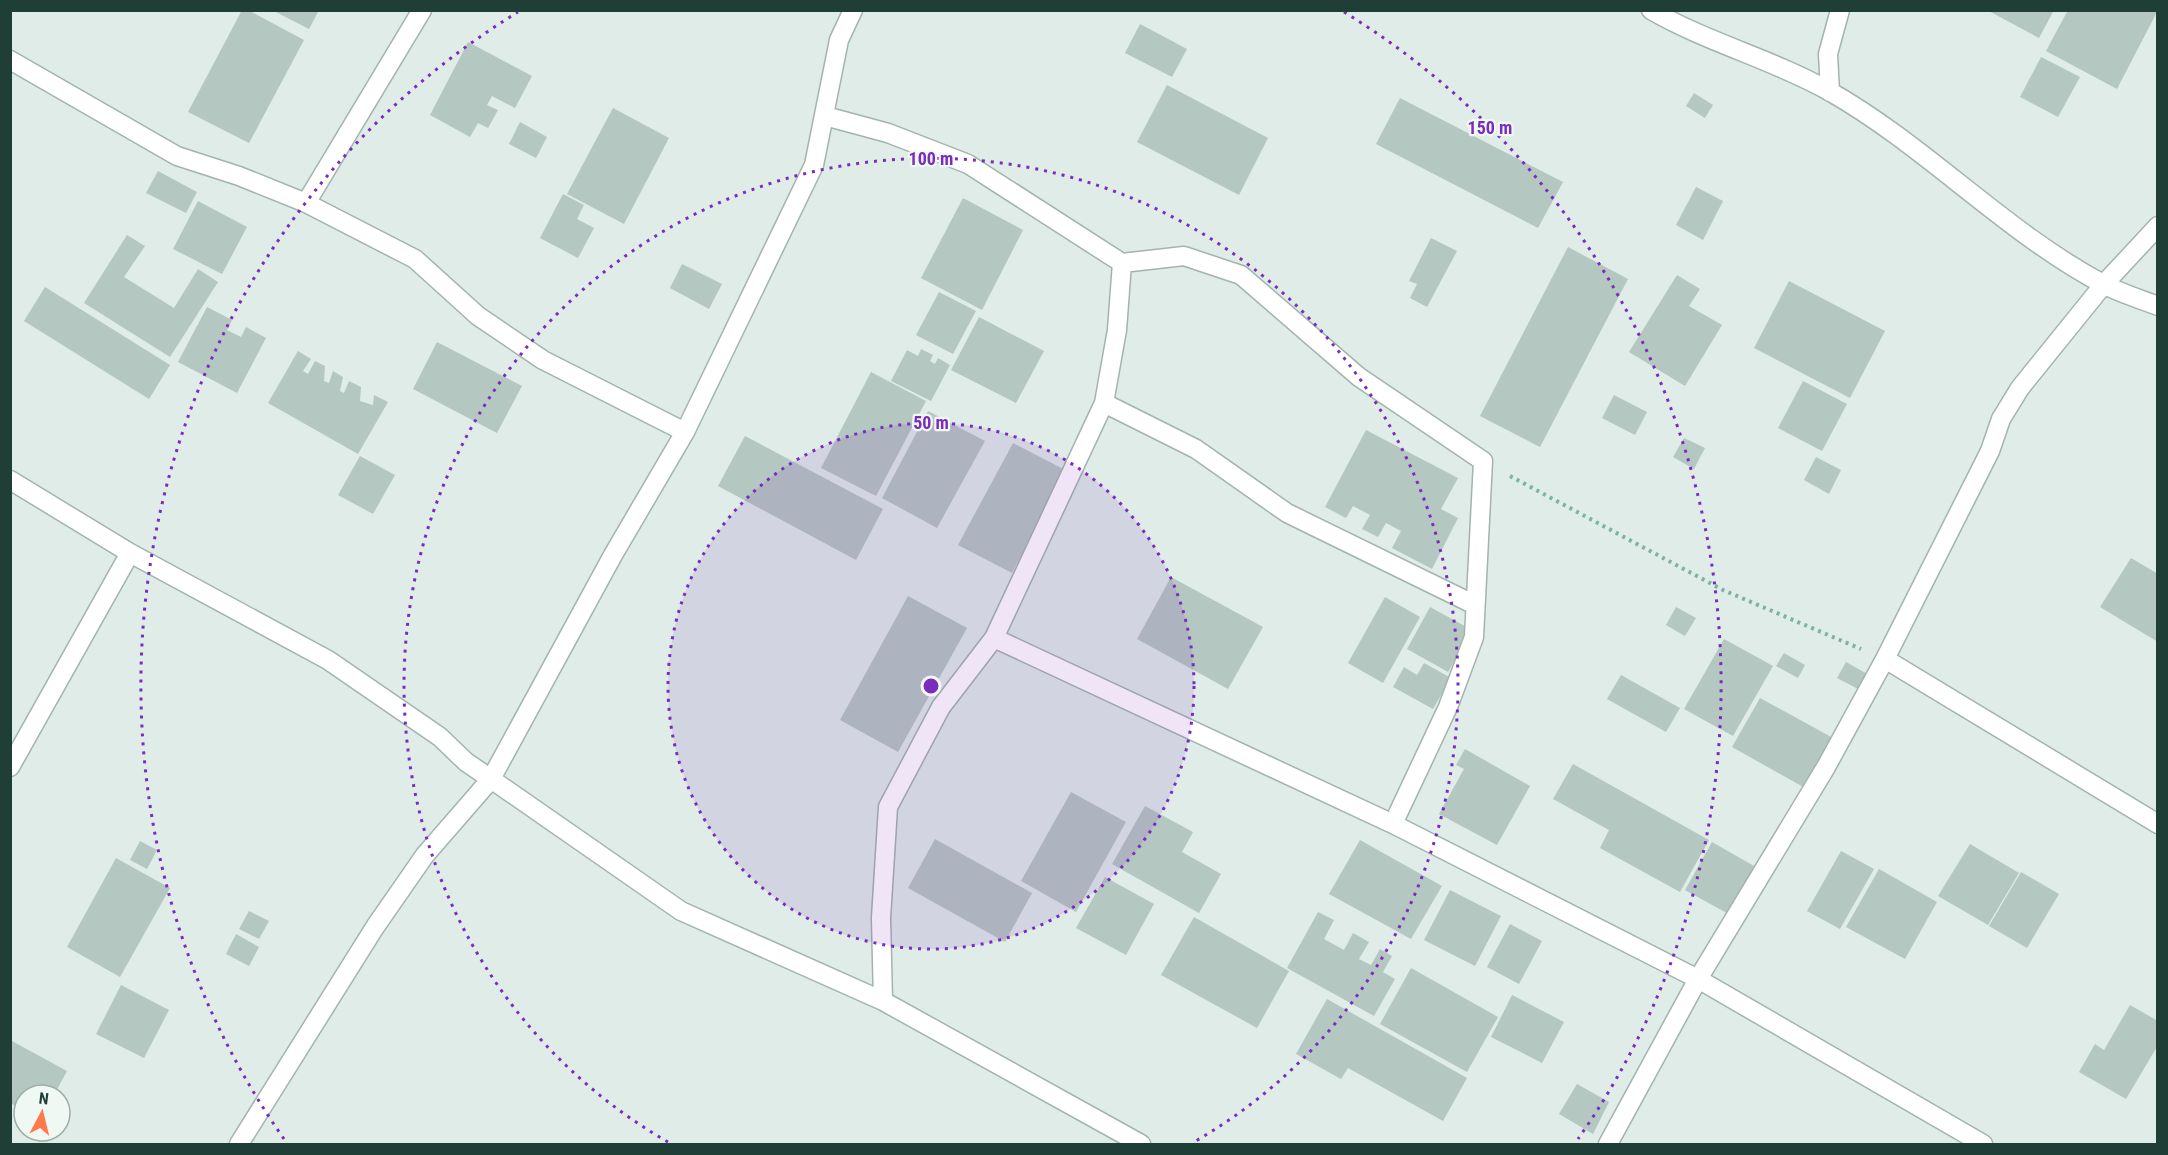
<svg xmlns="http://www.w3.org/2000/svg" width="2168" height="1155" font-family="'Roboto Condensed',sans-serif">
  <rect width="100%" height="100%" fill="#dfece7"/>
  <path fill="#b4c7c0" d="M242,10H248L304,40L249,143L188,112Z
    M272,10H319L309,29Z
    M1987,10H2054L2039,38Z
    M2068,10H2158L2117,89L2046,51Z
    M1140,24L1187,49L1172,77L1125,53Z
    M468,42L532,76L515,108L492,96L487,105L498,110L488,128L478,123L470,137L430,115Z
    M2041,57L2080,77L2058,117L2020,97Z
    M1167,85L1268,138L1239,195L1137,142Z
    M1694,93L1713,105L1705,118L1686,106Z
    M1400,98L1563,182L1538,228L1376,144Z
    M613,108L669,138L624,224L567,194Z
    M520,122L547,137L536,158L509,144Z
    M158,171L197,192L186,213L146,193Z
    M1696,187L1723,201L1703,240L1676,225Z
    M563,194L584,205L577,219L594,228L578,258L540,238Z
    M963,198L1023,230L982,310L921,278Z
    M198,201L247,227L222,274L173,249Z
    M127,235L145,246L124,277L174,308L198,269L218,282L170,357L84,303Z
    M1431,238L1457,251L1427,307L1410,298L1417,284L1409,281Z
    M1568,247L1628,279L1540,447L1480,416Z
    M682,264L722,284L709,309L670,288Z
    M1677,275L1700,289L1689,306L1722,325L1685,386L1629,352Z
    M1789,281L1885,331L1850,398L1754,348Z
    M45,287L170,365L149,399L24,321Z
    M939,292L976,311L953,354L916,335Z
    M207,307L232,320L227,330L241,337L246,327L266,338L237,393L178,362Z
    M979,317L1044,351L1016,403L951,370Z
    M437,342L522,386L497,433L413,389Z
    M921,349L933,355L930,361L935,364L938,358L950,365L931,401L891,381L907,350L918,356Z
    M298,351L311,359L303,371L308,374L315,361L325,366L324,381L329,383L333,371L343,377L340,391L344,393L349,381L361,387L360,401L373,405L374,395L388,402L358,454L268,403Z
    M871,372L926,401L876,496L821,468Z
    M1803,381L1847,404L1822,451L1778,428Z
    M1614,395L1647,412L1635,435L1602,418Z
    M928,411L985,441L937,528L882,498Z
    M1366,430L1458,478L1441,509L1458,518L1432,569L1392,548L1401,531L1386,523L1378,537L1362,529L1370,515L1353,506L1346,518L1325,507Z
    M745,436L883,509L856,560L718,486Z
    M1684,438L1705,448L1694,469L1673,457Z
    M1013,443L1067,471L1012,573L958,545Z
    M360,456L395,475L373,514L338,495Z
    M1816,457L1841,470L1829,494L1804,480Z
    M2131,558L2158,574V642L2100,607Z
    M1171,577L1263,627L1228,689L1137,639Z
    M908,596L967,628L898,752L840,720Z
    M1385,597L1420,617L1383,683L1348,663Z
    M1430,607L1472,630L1448,672L1407,649Z
    M1676,607L1696,618L1685,636L1666,625Z
    M1724,639L1773,666L1733,736L1684,709Z
    M1784,653L1805,665L1798,678L1776,666Z
    M1846,662L1869,675L1860,690L1837,678Z
    M1424,663L1451,678L1433,709L1393,687L1404,667L1417,675Z
    M1621,675L1680,708L1666,732L1607,699Z
    M1760,698L1833,738L1805,788L1732,747Z
    M1465,749L1530,786L1497,845L1439,814L1464,769L1456,765Z
    M1573,764L1709,840L1680,892L1600,848L1609,830L1553,799Z
    M1071,792L1126,822L1076,912L1021,881Z
    M1145,806L1193,832L1182,852L1221,874L1199,913L1112,864Z
    M935,839L1032,893L1005,942L908,888Z
    M1360,840L1442,886L1411,939L1329,894Z
    M140,841L157,850L147,869L130,860Z
    M1712,842L1761,870L1734,917L1685,890Z
    M1970,844L2019,873L1988,925L1938,896Z
    M1841,851L1874,869L1840,929L1807,911Z
    M116,858L170,888L120,977L67,947Z
    M1879,869L1937,902L1905,959L1846,927Z
    M2021,872L2059,894L2027,948L1989,926Z
    M1105,877L1154,904L1126,955L1076,928Z
    M1450,890L1501,916L1475,966L1424,940Z
    M249,911L269,921L259,939L239,929Z
    M1318,912L1334,920L1324,939L1344,950L1353,933L1369,942L1359,959L1371,965L1380,949L1392,956L1383,972L1395,979L1374,1016L1287,968Z
    M1194,917L1289,971L1257,1028L1161,975Z
    M1510,924L1542,941L1519,984L1487,967Z
    M236,934L259,947L249,966L226,954Z
    M1411,968L1498,1017L1467,1072L1380,1024Z
    M121,985L169,1010L144,1058L96,1034Z
    M1512,995L1564,1022L1542,1063L1491,1037Z
    M1327,999L1467,1078L1443,1121L1348,1068L1341,1079L1296,1054Z
    M2130,1005L2158,1021V1045L2126,1099L2079,1072L2095,1044L2104,1050Z
    M10,1040L67,1071L54,1095H24V1110L10,1103Z
    M1577,1084L1609,1102L1593,1134L1559,1114Z"/>
  <g fill="none" stroke-linecap="round" stroke-linejoin="round">
    <defs>
      <path id="minor" d="M1651,10C1708,43 1772,59 1829,91C1926,146 2005,232 2103,284C2120,293 2140,299 2158,306
        M10,60L177,156L239,176L306,203L422,10
        M1830,92L1828,54L1840,10
        M825,116L888,133L968,164L1122,263L1184,256L1241,275L1359,377L1483,461L1474,637L1448,707L1393,824
        M306,203L415,259L478,316L543,360L685,432
        M1104,403L1196,449L1287,513L1475,605
        M10,480L130,553L328,660L440,737L466,762L491,779L681,911L883,1001L1141,1144
        M994,638L1393,824L1698,979L1983,1144
        M1885,659L2158,824
        M10,767L130,553
        M883,1001L881,918L888,807L941,707L994,638L1104,403L1117,330L1122,263
        M239,1144L375,927L425,855L491,779L613,555L685,432L814,165L839,40L853,10
        M1608,1144L1698,979L1826,767L1885,659L1990,451L2001,419L2020,388L2104,284L2158,226"/>
    </defs>
    <use href="#minor" stroke="#a2b4ae" stroke-width="21"/>
    <path stroke="#7cb3a3" stroke-width="4" stroke-dasharray="3 4.5" stroke-linecap="butt" d="M1510,476L1723,590L1861,649"/>
    <use href="#minor" stroke="#fff" stroke-width="18"/>
  </g>
  <circle cx="931" cy="686" r="263" fill="#7b2cbf" fill-opacity=".12"/>
  <g fill="none" stroke="#7b2cbf" stroke-width="3" stroke-dasharray="3 6">
    <circle cx="931" cy="686" r="263"/>
    <path d="M668 1142A527 527 0 1 1 1194 1142"/>
    <path d="M284 1139A790 790 0 0 1 518 12M1344 12A790 790 0 0 1 1578 1139"/>
  </g>
  <circle cx="931" cy="686" r="9" fill="#7b2cbf" stroke="#f0f8f4" stroke-width="3"/>
  <g font-size="18" text-anchor="middle" font-weight="bold" fill="#7b2cbf" stroke="#f0f8f4" stroke-width="4.5" stroke-linejoin="round" paint-order="stroke">
    <text x="1490" y="134">150 m</text>
    <text x="931" y="165">100 m</text>
    <text x="931" y="429">50 m</text>
  </g>
  <rect width="2168" height="1155" fill="none" stroke="#1f3e36" stroke-width="24"/>
  <g transform="translate(42 1113) rotate(7)"><circle r="28" fill="#f0f8f4" stroke="#9caea8" stroke-width="1.5"/>
  <path d="M0-4.5L10 22L0 15L-10 22Z" fill="#ff794b"/>
  <text y="-9" font-size="16" font-weight="bold" text-anchor="middle" fill="#1f3e36">N</text>
  </g>
</svg>
